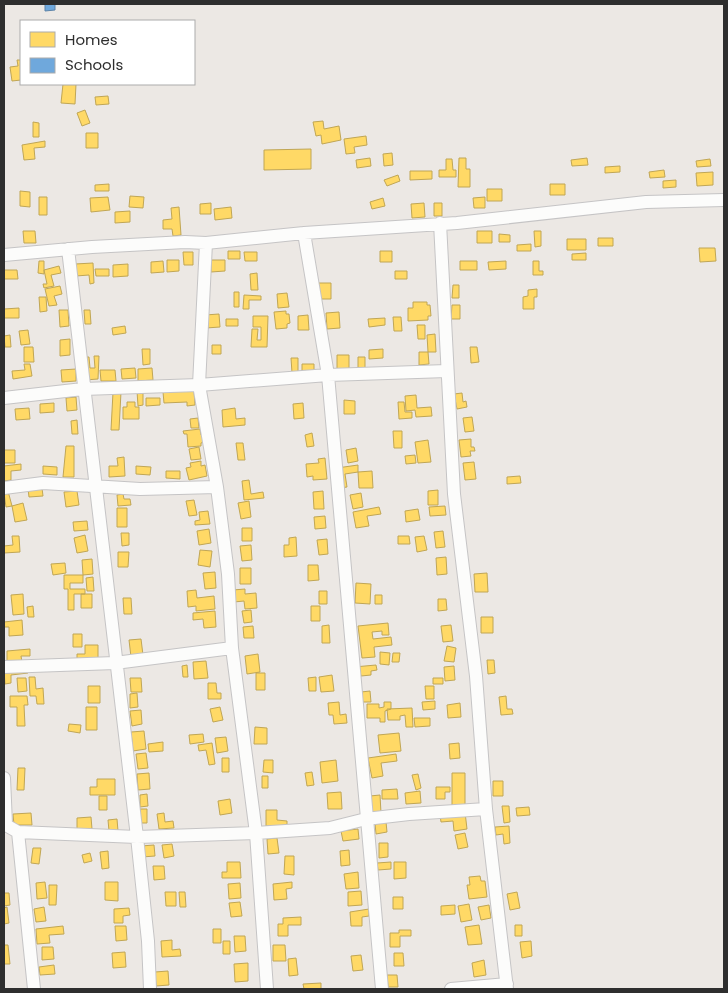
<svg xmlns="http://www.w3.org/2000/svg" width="728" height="993" font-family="Poppins,sans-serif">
  <rect width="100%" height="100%" fill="#ece8e4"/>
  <path fill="#ffd966" stroke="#c0a655" d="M17,60H21V80L12,81L10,67L18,66Z
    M63,84H76L75,104L61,103Z
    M108,96L109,104L96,105L95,97Z
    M85,110L90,123L82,126L77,113Z
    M323,121L324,129L339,126L341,140L322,144L321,135L316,136L313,122Z
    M33,122L39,123V137H33Z
    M86,133H98V148H86Z
    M366,136L367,145L354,147L355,153L346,154L344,139Z
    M45,141V147L34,148L35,159L24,160L22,145Z
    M311,149V169L264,170V150Z
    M392,153L393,165L384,166L383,154Z
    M370,158L371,166L357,168L356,160Z
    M459,158H466V169H470V187H458Z
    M587,158L588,165L572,166L571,160Z
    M446,159H452L453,170H456V177H439V170H446Z
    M710,159L711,166L697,167L696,161Z
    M620,166V172L605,173V167Z
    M664,170L665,177L650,178L649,172Z
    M410,171H432V179L410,180Z
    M713,172V185L697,186L696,173Z
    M398,175L400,181L387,186L384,180Z
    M676,180V187L663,188V181Z
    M109,184V191H95V185Z
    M550,184H565V195H550Z
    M487,189H502V201H487Z
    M20,191L30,192V207L20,206Z
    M130,196L144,197L143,208L129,207Z
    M39,197H47V215H39Z
    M108,197L110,210L91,212L90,198Z
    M485,197V208H474L473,198Z
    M383,198L385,206L372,209L370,202Z
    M211,203V214H200V204Z
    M424,203L425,217L412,218L411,204Z
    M434,203H442V216H434Z
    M179,207L181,235L173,236L172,229H163V220L172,219L171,208Z
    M231,207L232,218L215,220L214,209Z
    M130,211V222L115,223V212Z
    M23,231H35L36,243H24Z
    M477,231H492V243H477Z
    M534,231H541V246L535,247Z
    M499,234L510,235V242H499Z
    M598,238H613V246H598Z
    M567,239H586V250H567Z
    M531,244V251H517V245Z
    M699,248H715L716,261L700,262Z
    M228,251H240V259H228Z
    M380,251H392V262H380Z
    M183,252H193V265H184Z
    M244,252H257V261H245Z
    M586,253V260H572V254Z
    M167,260H179V271L167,272Z
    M211,260H225V271L211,272Z
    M39,261H44V274L38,273Z
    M163,261L164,272L151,273V262Z
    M460,261H477V270H460Z
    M506,261V269L489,270L488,262Z
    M533,261H539V271H543V275H533Z
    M93,263L94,283L90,284L89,275L76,276L75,264Z
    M128,264V276L113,277V265Z
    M59,266L61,273L51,275L54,286L44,288L43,284H47L44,270Z
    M95,269H109V276H96Z
    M4,270H17L18,279H4Z
    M395,271H407V279H395Z
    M257,273L258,290H251L250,274Z
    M318,283H331V299H318Z
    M453,285H459V298H452Z
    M60,286L62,294L54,296L57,305L49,306L45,289Z
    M537,289V297H534V309H523V297L528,296V290Z
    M234,292H239V307H234Z
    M287,293L289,307L278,308L277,294Z
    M244,295L261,296V300H249V309H243Z
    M39,297H46L47,311L40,312Z
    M413,302H427V305H430L431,316H428V320L408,321V308H413Z
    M452,305H460V319H451Z
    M19,308V318H4V309Z
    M59,310H68L69,326L60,327Z
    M84,310H90L91,324H85Z
    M286,311V314H289L290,323L287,324V328L276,329L274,312Z
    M339,312L340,328L327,329L326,313Z
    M219,314L220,327L206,328L205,315Z
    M308,315L309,330H298V316Z
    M253,316H268L267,347H251L252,329H258L257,340H261V327H253Z
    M393,317H401L402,331H394Z
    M385,318V325L369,327L368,319Z
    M226,319H238V326H226Z
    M417,325H425V339H418Z
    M125,326L126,333L113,335L112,328Z
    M28,330L30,344L21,345L19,331Z
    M435,334L436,352H428L427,335Z
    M10,335L11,347H5L4,336Z
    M70,339V355L60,356V340Z
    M212,345H221V354H212Z
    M24,347H33L34,362H24Z
    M470,347H477L479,362L471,363Z
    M142,349H150V364L143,365Z
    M383,349V358L369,359V350Z
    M419,352H428L429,364L419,365Z
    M337,355H349V372L337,373Z
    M94,356H99L98,379L85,380L84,357H89L90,368H95Z
    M358,357H365V370H358Z
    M291,358H298V373H292Z
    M24,364H30L32,376L13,379L12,371L25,370Z
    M302,364H314V371H302Z
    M135,368L136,378L122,379L121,369Z
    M152,368L153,380L138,381V369Z
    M76,369V381L62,382L61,370Z
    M100,370H115L116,381H101Z
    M137,391H143V405L138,406Z
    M194,391L195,405L187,406V402L164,403L163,392Z
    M113,392H121L119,430H111Z
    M462,393L463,402L466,401L467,407L457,409L454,394Z
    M416,395L417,408L431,407L432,416L416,417L415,410L406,411L405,396Z
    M76,397L77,410L67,411L66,398Z
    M146,398H160V405L146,406Z
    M344,400L355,401V414H344Z
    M127,402H135V407H139V419H123V407H127Z
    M398,402H404L405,412H412V418L399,419Z
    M54,403V412L40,413V404Z
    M303,403L304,418L294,419L293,404Z
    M29,408L30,419L16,420L15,409Z
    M235,408L236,419L245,418V425L223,427L222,410Z
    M472,417L474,431L465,432L463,418Z
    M198,418L199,428H191L190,419Z
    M77,420L78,434H72L71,421Z
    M200,429L201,435L203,434L204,442L201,443V446L188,447L187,434H184L183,431Z
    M393,431H402V448H394Z
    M312,433L314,446L307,447L305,435Z
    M471,439V447H474L475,451H470L471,456L461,457L459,440Z
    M428,440L431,462L418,463L415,442Z
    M236,443H243L245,460H238Z
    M66,446H74V477H63Z
    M199,447L201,459L191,460L189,449Z
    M356,448L358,461L348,463L346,450Z
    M4,450H15V463H4Z
    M415,455L416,463L406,464L405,456Z
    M124,457L125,476L109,477V466H118L117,458Z
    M325,458L327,479L313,480V476L307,477L306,464L319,463L318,459Z
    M201,461V466L205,465L207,476L189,480L186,468L191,467L190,463Z
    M474,462L476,479L465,480L463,463Z
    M21,464V470L11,471V480L4,481V466Z
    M358,465V472L345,474L347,487L340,488L337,468Z
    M43,466L57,467V475L43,474Z
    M136,466L151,467L150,475L136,474Z
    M166,471H180V479L166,478Z
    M372,471L373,488H359L358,472Z
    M520,476L521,483L507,484V477Z
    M249,480L251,494L263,492L264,498L244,500L242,481Z
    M42,488L43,496L29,497L28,489Z
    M438,490V505H428V491Z
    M8,491L12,506L6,507L4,493Z
    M77,491L79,505L66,507L64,492Z
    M323,491L324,509H314L313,492Z
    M361,493L363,507L353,509L350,495Z
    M123,494L124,499H130L131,505L118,506L117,495Z
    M194,500L197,515L189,516L186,501Z
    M249,501L251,517L241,519L238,503Z
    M23,503L27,520L15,522L12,506Z
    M445,506L446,515L430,516L429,507Z
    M379,507L381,514L367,516L369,526L356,528L353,512Z
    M117,508H127V527H117Z
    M418,509L420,520L406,522L405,511Z
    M208,511L210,524L195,525V521L200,520L199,512Z
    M325,516L326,528L315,529L314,517Z
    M87,521L88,530L74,531L73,522Z
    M242,528H252V541H242Z
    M209,529L211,543L199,545L197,531Z
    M443,531L445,547L436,548L434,532Z
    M121,533H129V545L122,546Z
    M85,535L88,551L77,553L74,538Z
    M12,536H19L20,552L4,553V546L13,545Z
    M398,536H409L410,544H398Z
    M424,536L427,550L417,552L415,537Z
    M296,537L297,556L284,557V545H289V538Z
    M327,539L328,554L319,555L317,540Z
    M251,545L252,560L242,561L240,546Z
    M200,550L212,551L210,567L198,565Z
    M118,552H129L128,567H118Z
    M446,557L447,574L437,575L436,558Z
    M92,559L93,574L83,575L82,560Z
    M65,563L66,573L53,575L51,564Z
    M308,565H318L319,580L308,581Z
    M240,568H251V584H240Z
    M215,572L216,588L205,589L203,573Z
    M487,573L488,592H475L474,574Z
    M64,575H83V583H70V589H85V594H74V610H68V589H64Z
    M93,577L94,591H87L86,578Z
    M356,583L371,584L370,604L355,603Z
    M245,589V594L256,593L257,608L245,609L244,601L234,602L233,590Z
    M196,590L197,598L214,596L215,609L196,611V606L188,607L187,591Z
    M319,591H327V604H319Z
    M23,594L24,614L13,615L11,595Z
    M81,594H92V608H81Z
    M375,595H382V604H375Z
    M123,598H131L132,614H124Z
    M438,599H446L447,610L438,611Z
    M33,606L34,617H28L27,607Z
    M311,606H320V621H311Z
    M251,610L252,622L244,623L242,611Z
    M215,611L216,627L204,628L203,619L193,620V613Z
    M481,617H493V633H481Z
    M22,620L23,635L9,636V627H4V622Z
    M388,623L389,635H382V631L372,632L373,639L391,637L392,645L374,647L375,657L362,658L358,626Z
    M329,625L330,643H322V626Z
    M451,625L453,641L443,642L441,626Z
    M253,626L254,638H244L243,627Z
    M73,634H82V647H73Z
    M141,639L143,655L131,657L129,640Z
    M85,645H98V660H77V654H85Z
    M447,646L456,648L454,662L444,661Z
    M30,649V656H21L22,662L7,663V651Z
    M380,652L390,653L389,665L380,664Z
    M393,653H400L399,662H392Z
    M258,654L260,672L247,674L245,656Z
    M487,660H494L495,673L488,674Z
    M206,661L208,678L194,679L193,662Z
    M187,665L188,677H183L182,666Z
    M376,665L377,670L371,671V675L361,676L360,671L355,672L354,667Z
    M454,666L455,680L445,681L444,667Z
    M27,668L28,673L11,675V683L5,684L4,670Z
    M256,673H265V690H256Z
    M332,675L334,691L321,692L319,677Z
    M29,677H35L36,689L43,688L44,704H37L36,696H30Z
    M316,677V691H309L308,678Z
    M17,678H26L27,691L18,692Z
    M130,678H141L142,692H131Z
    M433,678H443V684H433Z
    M208,683H216L217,693H221V699H208Z
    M88,686H100V703H88Z
    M425,686H434V699H426Z
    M370,691L371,702H362L361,692Z
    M137,693L138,707L130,708V694Z
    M10,696H27L28,705H24L25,726H17V707H10Z
    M506,696L507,709H512L513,714L501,715L499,697Z
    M435,701V709L423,710L422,702Z
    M339,702L340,715L346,714L347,723L334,724L333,715H329L328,703Z
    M384,702H391V709L385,711V722H380V718H367V704H379V708L384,707Z
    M460,703L461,717L448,718L447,705Z
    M86,707H97V730H86Z
    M220,707L223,720L213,722L210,709Z
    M412,708L413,727H406L405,715L400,716V720H388L387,709Z
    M141,710L142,724L132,726L130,711Z
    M414,718H430V726L415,727Z
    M69,724L81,725L80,733L68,731Z
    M255,727L267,728V744H254Z
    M144,731L146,749L133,751L131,732Z
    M399,733L401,751L380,753L378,735Z
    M203,734L204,742L190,744L189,735Z
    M226,737L228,751L217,753L215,738Z
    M163,742V751L149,752L148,744Z
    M212,743L215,764L209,765L206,750L199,751L198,745Z
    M459,743L460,758L450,759L449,744Z
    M146,753L148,768L138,769L136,754Z
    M396,754L397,761L381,763L383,776L372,778L368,758Z
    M222,758H229V772H222Z
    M264,760H273V773L263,772Z
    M336,760L338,781L322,783L320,762Z
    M18,768H25L24,790H17Z
    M312,772L314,785L307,786L305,773Z
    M149,773L150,789L138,790L137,774Z
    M452,773H465V808H452Z
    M418,774L421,788L416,790L412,775Z
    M262,776H268V788H262Z
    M97,779H115V795H90V787H97Z
    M493,781H503V796H493Z
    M436,787H450V792H445V799H436Z
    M397,789L398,799H382V790Z
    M420,791L421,803L406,804L405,793Z
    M341,792L342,809H328L327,793Z
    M147,794L148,806L140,807V795Z
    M380,795L381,813L371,814L370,796Z
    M99,796H107V810H99Z
    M230,799L232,813L220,815L218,801Z
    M502,806H509L510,822L504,823Z
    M529,807L530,815L517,816L516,808Z
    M140,809H147V823H140Z
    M266,810H277V820L287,821V827L266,826Z
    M465,812L467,829L454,831L453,821L441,822L440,815Z
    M31,813L32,825H14L13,814Z
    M164,813L165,822L173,821L174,828L159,829L157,814Z
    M91,817L92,829H77V818Z
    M117,819L118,831H109L108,820Z
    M386,822L387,832L376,834L375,823Z
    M509,826L510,843L504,844L503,834L496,835L495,827Z
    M358,829L359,839L343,841L341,831Z
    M465,833L468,847L458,849L455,835Z
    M277,838L279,853L268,854L267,839Z
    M379,843H388V857L379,858Z
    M172,844L174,856L164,858L162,845Z
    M154,845L155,856L142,857L141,846Z
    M33,848H41L39,864L31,863Z
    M349,850L350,865L341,866L340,851Z
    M108,851L109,868L102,869L100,852Z
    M90,853L92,861L84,863L82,855Z
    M285,856H294V875L284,874Z
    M227,862H240L241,878H222V872H227Z
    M391,862V869L378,870L377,863Z
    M394,862H406V878L394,879Z
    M153,866H164L165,879L154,880Z
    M358,872L359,888L346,889L344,874Z
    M480,876L481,881H485L487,897L469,899L467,885H470L469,877Z
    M45,882L47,898L37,899L36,883Z
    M105,882H118V901L105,900Z
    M292,882V888L286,889L287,899L274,900L273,884Z
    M240,883L241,898L229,899L228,884Z
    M49,885H57L56,905H49Z
    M361,891L362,905L348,906V892Z
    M165,892H176V906H166Z
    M179,892H185L186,907H180Z
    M517,892L520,908L510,910L507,894Z
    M4,893H9L10,905L4,906Z
    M393,897H403V909H393Z
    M240,902L242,916L231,917L229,903Z
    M469,904L472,920L461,922L458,906Z
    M455,905V914L441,915V906Z
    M489,905L491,918L481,920L478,907Z
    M7,907L9,923L4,924V908Z
    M44,907L46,921L36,922L34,909Z
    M129,908L130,915L123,916V923H114V909Z
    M369,909V916L362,917V926H351L350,912Z
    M301,917V925H288V936H278V924H283V918Z
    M479,925L482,944L468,945L465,927Z
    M515,925H522V936H515Z
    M63,926L64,934L49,935L50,943L37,944L36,929Z
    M115,926H126L127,940L116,941Z
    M213,929H221V943H213Z
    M399,930H411V936H400V947H390V933H399Z
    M234,936H245L246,951L235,952Z
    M172,940V950L180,949L181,956L162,957L161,941Z
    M223,941H230V954H223Z
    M531,941L532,956L522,958L520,942Z
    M4,945H8L10,964H4Z
    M273,945H285L286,961H273Z
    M42,947H53L54,959L42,960Z
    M125,952L126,967L113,968L112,953Z
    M394,953H403L404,966H394Z
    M361,955L363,970L353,971L351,956Z
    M296,958L298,975L289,976L288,959Z
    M484,960L486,975L474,977L472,963Z
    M248,963V981L235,982L234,964Z
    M54,965L55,974L40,975L39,967Z
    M168,971L169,985L156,986L155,972Z
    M387,975H397L398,987H388Z
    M321,983V989H304L303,984Z"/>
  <path fill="#6fa8dc" stroke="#5c83a8" d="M45,4H55V10L45,11Z"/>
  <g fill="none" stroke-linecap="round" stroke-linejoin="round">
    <defs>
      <path id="street" d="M440,223L454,494L476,676L486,809L507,989
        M304,233L328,375L382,989
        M206,243L199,385L217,487L228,574L232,648L256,833L267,989
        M68,249L137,837L148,941L150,989
        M4,255L92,247L185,242L206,243L304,233L457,223L646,202L724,200
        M4,398L83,389L199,385L328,375L447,371
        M4,488L43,483L140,489L217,487
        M4,667L115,663L232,648
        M4,778L6,824
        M4,824L18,832L137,837L256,833L330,828L366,819L409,814L486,809
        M18,832L34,989
        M451,989L507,984"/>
    </defs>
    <use href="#street" stroke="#c5c4c5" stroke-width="14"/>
    <use href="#street" stroke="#fcfcfb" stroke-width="12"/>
  </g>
  <rect width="728" height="993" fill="none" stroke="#2e2e2e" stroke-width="10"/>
  <rect x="20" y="20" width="175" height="65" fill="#ffffff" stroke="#ababab"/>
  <rect x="30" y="32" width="25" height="15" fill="#ffd966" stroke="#ababab"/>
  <text x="65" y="45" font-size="15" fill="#2e2e2e">Homes</text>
  <rect x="30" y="58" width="25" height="15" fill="#6fa8dc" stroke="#ababab"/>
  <text x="65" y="70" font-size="15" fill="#2e2e2e">Schools</text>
</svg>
